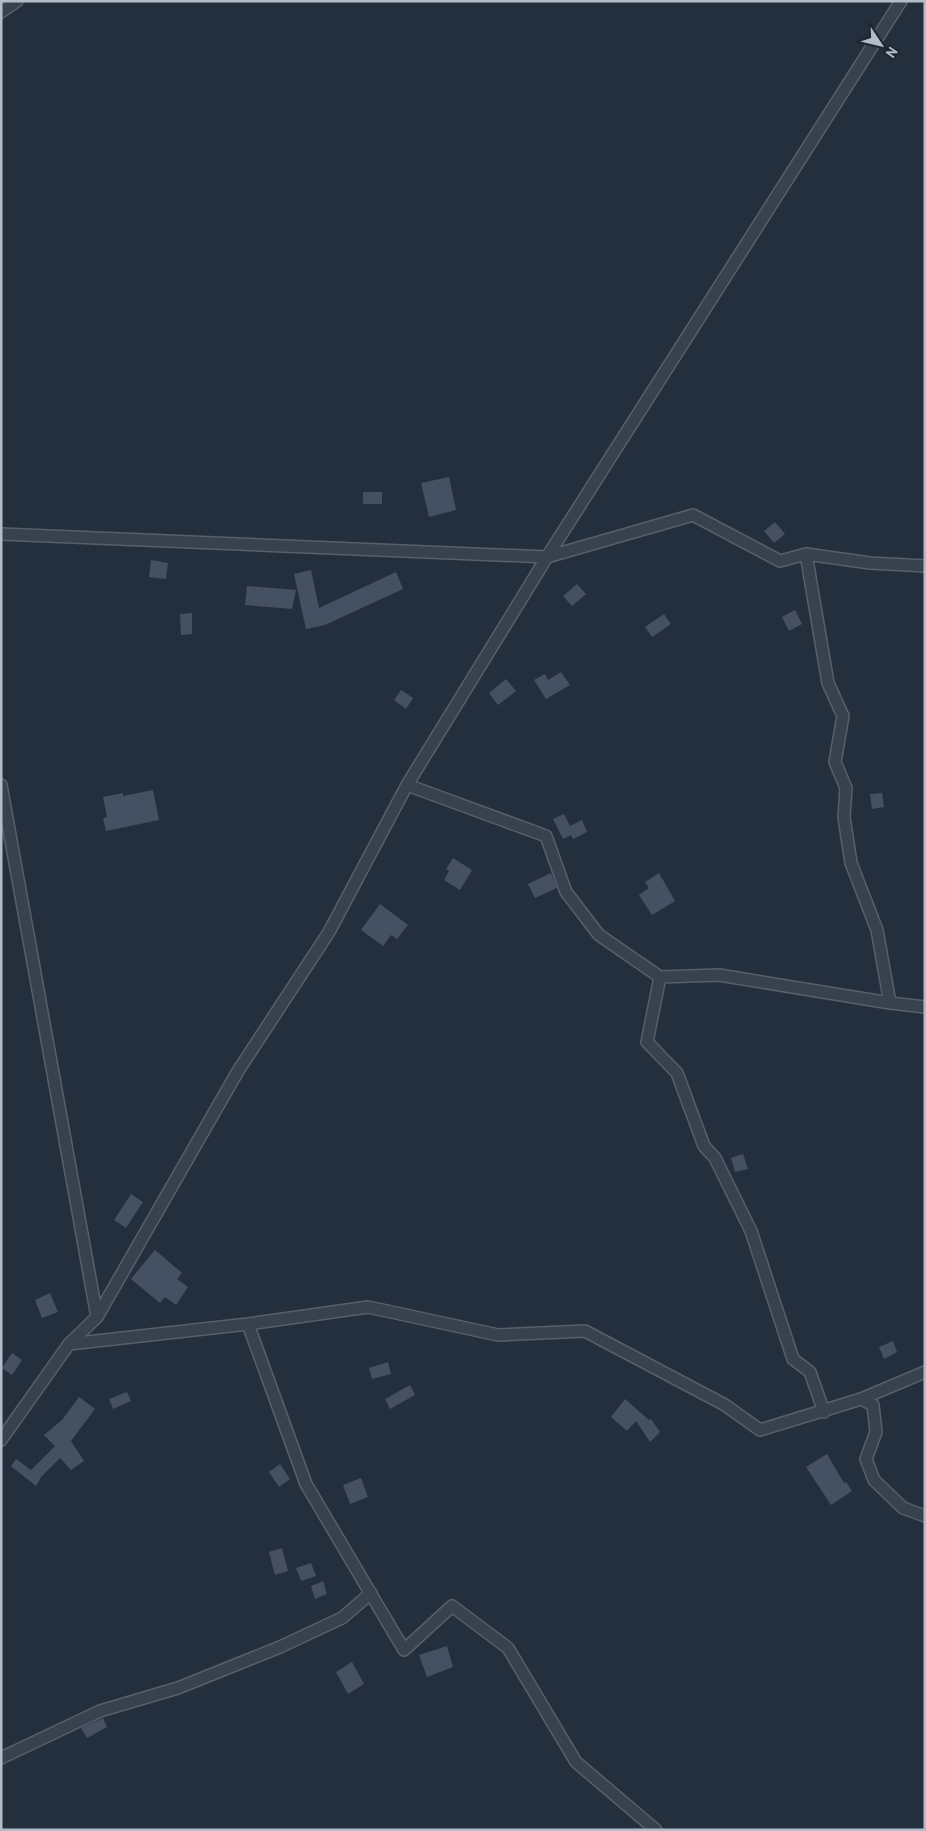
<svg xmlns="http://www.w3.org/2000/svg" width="926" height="1831" font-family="'PT Sans',sans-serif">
  <rect width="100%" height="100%" fill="#242f3e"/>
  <path fill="#455162" d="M449,477L456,510L429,517L421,483Z
    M363,492H382V504H363Z
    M775,522L785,534L774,543L764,531Z
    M151,560L168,563L166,579L149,577Z
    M311,570L319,608L396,572L403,589L325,625L306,629L294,574Z
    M577,584L586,594L572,606L563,596Z
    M247,586L296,590L292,609L245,605Z
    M795,610L802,624L789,631L782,617Z
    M192,613V634L181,635L180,614Z
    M664,614L671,624L652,637L645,627Z
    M561,672L570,685L546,699L534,680L545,674L548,680Z
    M506,679L516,691L498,705L489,693Z
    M401,690L413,698L406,709L394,700Z
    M153,790L159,820L106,831L103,818L107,817L103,797L123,793V796Z
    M882,793L884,807L872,809L870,794Z
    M564,814L570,826L582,820L587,832L573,839L571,835L563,839L553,819Z
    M453,858L472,870L460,890L444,880L449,871L446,869Z
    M551,873L557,888L535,898L528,884Z
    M659,873L675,901L652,915L639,895L649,888L645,882Z
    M380,904L408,925L397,939L391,935L383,946L361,930Z
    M743,1154L748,1169L735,1172L731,1158Z
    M131,1194L143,1202L126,1228L114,1220Z
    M155,1250L182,1273L177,1279L188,1287L176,1305L165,1297L160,1303L131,1279Z
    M50,1293L58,1312L42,1318L35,1300Z
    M893,1341L897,1352L884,1359L879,1347Z
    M12,1353L22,1360L12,1375L2,1368Z
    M388,1362L391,1374L372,1379L369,1368Z
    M410,1385L415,1395L390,1409L385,1399Z
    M127,1392L131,1401L113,1409L109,1399Z
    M79,1397L95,1409L71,1441L84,1461L71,1470L60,1458L41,1477L36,1486L11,1466L16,1459L31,1470L55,1446L44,1435L62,1420Z
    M625,1399L649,1420L651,1419L660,1432L650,1442L636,1421L627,1431L611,1417Z
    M827,1454L844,1483L846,1482L852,1491L831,1505L806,1467Z
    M280,1464L290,1479L279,1487L269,1472Z
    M361,1478L368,1497L350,1504L343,1485Z
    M282,1548L288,1571L275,1575L269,1552Z
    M311,1563L316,1576L301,1581L296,1568Z
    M323,1581L327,1594L315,1599L311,1586Z
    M447,1646L453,1667L427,1677L419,1655Z
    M352,1662L364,1684L348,1694L336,1672Z
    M103,1718L107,1727L87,1738L81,1728Z"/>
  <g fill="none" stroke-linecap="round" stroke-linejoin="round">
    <defs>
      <path id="street" d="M1,12L17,1
        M1,534L547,557L693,515L780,561L806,554L870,563L925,566
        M806,554L828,683L843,716L835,762L846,788L844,817L851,863L877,930L890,1003L925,1007
        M1,785L97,1317
        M407,785L546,836L566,892L599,935L660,977
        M248,1324L368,1307L498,1335L585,1331L725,1405L760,1430L861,1399L873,1405L876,1432L866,1459L874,1480L903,1508L925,1516
        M69,1344L248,1324L306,1484L404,1650L452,1606L508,1648L576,1762L656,1830
        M861,1399L925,1372
        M824,1412L810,1372L793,1359L751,1231L715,1158L704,1146L677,1073L647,1042L660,977L719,975L890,1003
        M1,1440L69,1344L97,1317L238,1071L329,932L407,785L547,557L901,1
        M1,1758L100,1711L178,1688L280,1647L342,1618L371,1593"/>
    </defs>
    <use href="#street" stroke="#565f6c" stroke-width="14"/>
    <use href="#street" stroke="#38414e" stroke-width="11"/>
  </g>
  <rect width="926" height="1831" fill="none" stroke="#b4bcc9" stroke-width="5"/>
  <g transform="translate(881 45) rotate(125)" stroke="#1d2633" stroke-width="4" paint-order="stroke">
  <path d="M0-4L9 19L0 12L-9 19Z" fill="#b4bcc9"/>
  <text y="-8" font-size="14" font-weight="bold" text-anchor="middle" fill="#b4bcc9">N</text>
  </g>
</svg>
